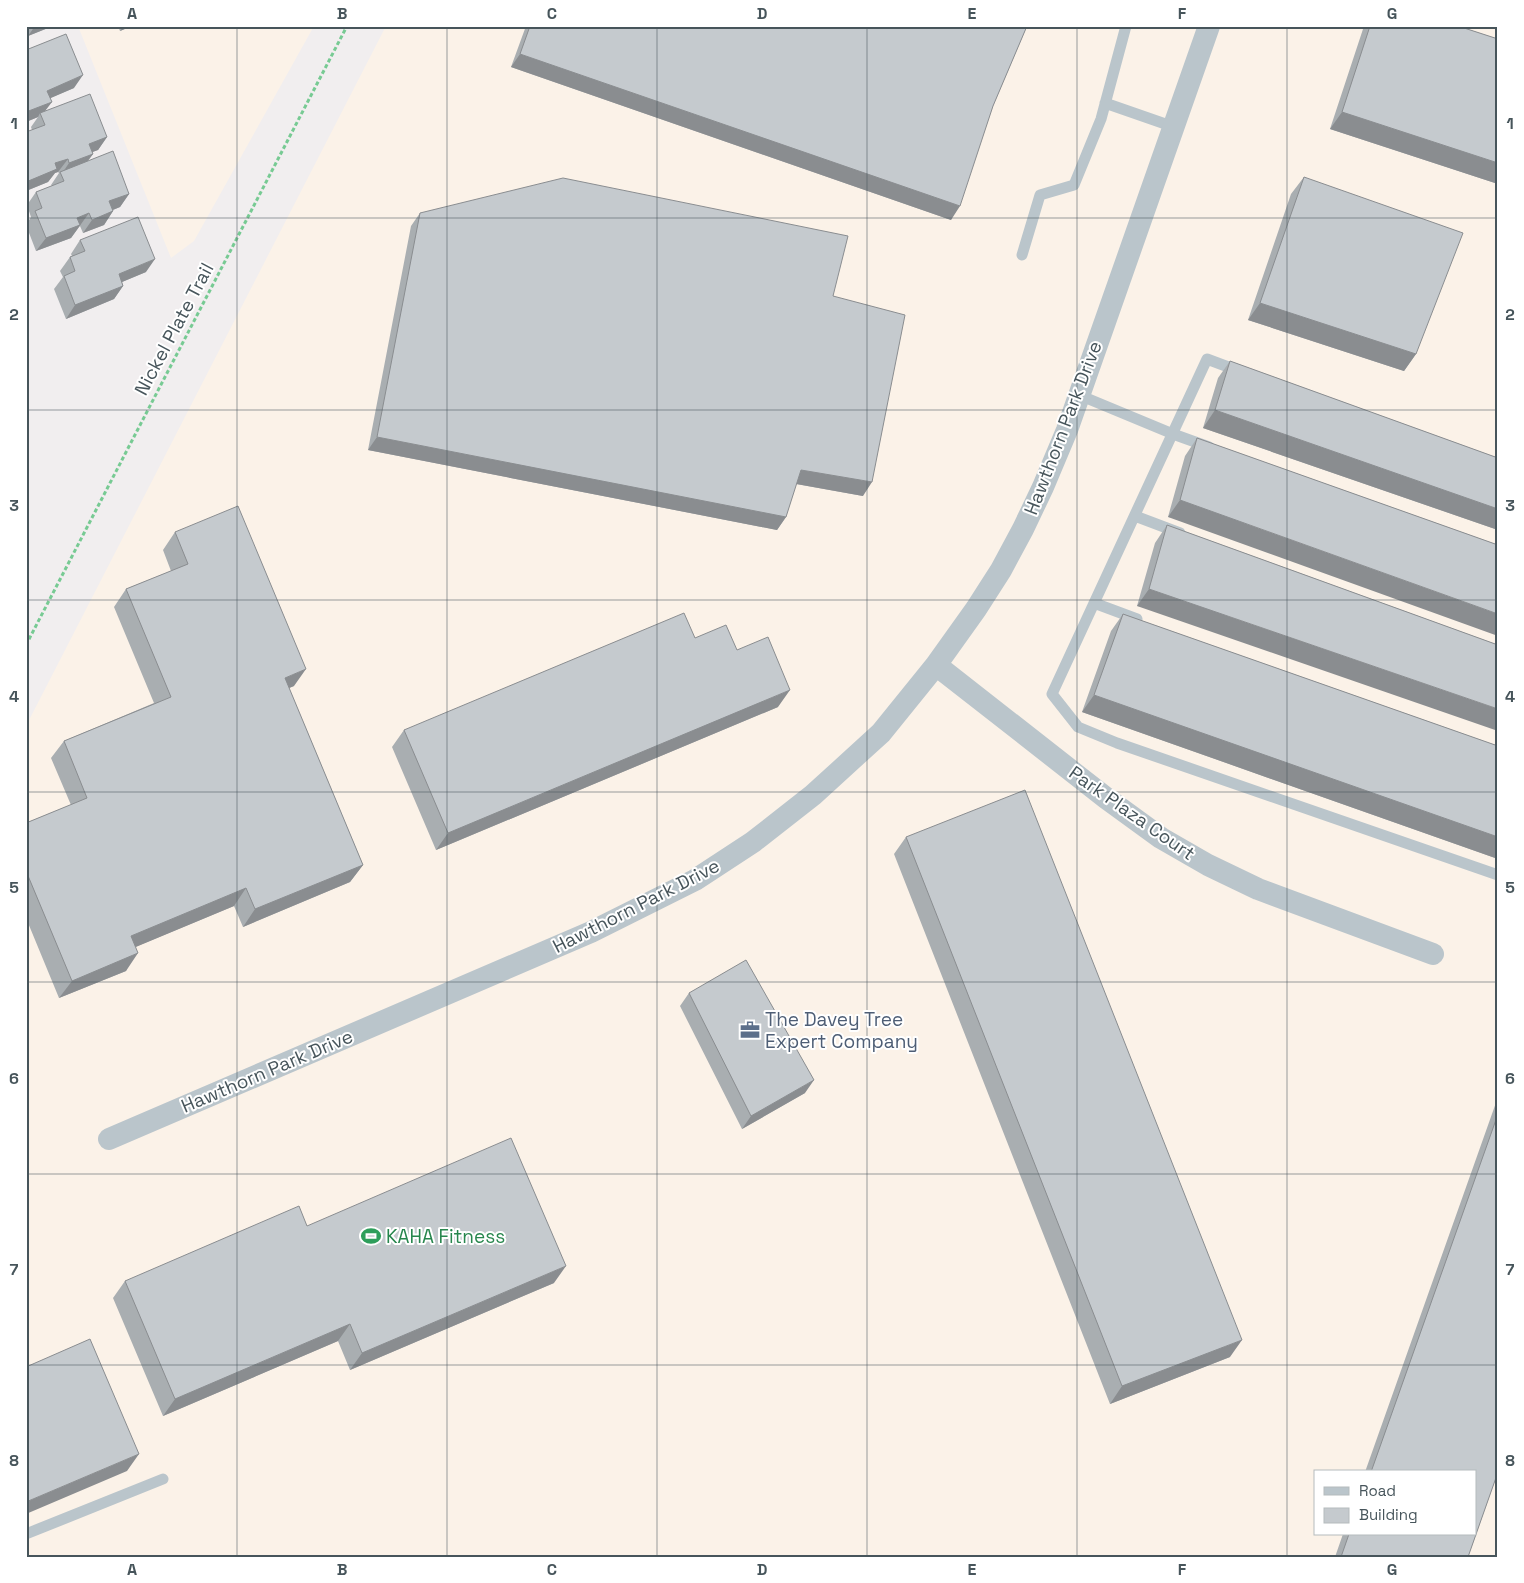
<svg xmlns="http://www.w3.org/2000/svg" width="1524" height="1583" font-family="'Space Grotesk',sans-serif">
  <rect width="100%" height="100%" fill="#f1eeef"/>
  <path fill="#fbf2e8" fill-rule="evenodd" d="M78,26H314L194,241L171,258Z
    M386,26H1498V1557H26V726ZM1315,1472H1475V1534H1315Z"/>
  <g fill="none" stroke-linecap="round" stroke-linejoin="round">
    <path stroke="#77ca93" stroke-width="3" stroke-dasharray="4 2.5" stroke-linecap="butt" d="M26,645L347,26"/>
    <path stroke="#bac5cb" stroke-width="11" d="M1105,103L1174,127
      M1022,255L1040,195L1074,185L1101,119L1126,26
      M1239,371L1207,359L1052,694L1078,727L1117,743L1498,875
      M1079,395L1173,434L1209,447
      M1135,516L1180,533
      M1094,603L1137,619
      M26,1534L163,1479"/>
    <path stroke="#bac5cb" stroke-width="22" d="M936,665L1106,798L1161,838L1208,865L1258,889L1433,954
      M109,1139L591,932L695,880L753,842L813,795L881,733L936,665L976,609L1001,570L1023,529L1043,487L1067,430L1209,26"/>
  </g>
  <path fill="#a9aeb1" d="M26,26H49L48,28L28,36L26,33Z
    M118,26H132L120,31Z
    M526,26H1027L993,106L951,220L511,67Z
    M1364,26H1458L1498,39V184L1330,129Z
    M26,50L74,88L50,98L45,112L107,137L98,150L92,152L93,154L88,161L129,194L120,207L113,210V211L104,225L83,233L80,226L79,227L71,238L36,251L26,225L31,217L27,205L36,192L52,186L51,185L59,173L58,172L55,173L48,182L26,191V132L32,130L31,127L38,117L26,122Z
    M1304,177L1416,354L1404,371L1248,320L1291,194Z
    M420,213L833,296L863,496L796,484L786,517L777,530L368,450L411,226Z
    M80,240L146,272L122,282L123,286L114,299L66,319L54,289L63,277L60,271L70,257L72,256L71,254Z
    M1230,361L1498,458V530L1203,428L1218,378Z
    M1197,438L1498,545L1168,517L1185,456Z
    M1167,525L1498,645L1137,606L1155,543Z
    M175,532L294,686L289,688L363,865L350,882L243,927L234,906L135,947L126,971L59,998L26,918V823L71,805L51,758L64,741L154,703L114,607L126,589L171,571L163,550Z
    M1123,614L1498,746V859L1082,712L1111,631Z
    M695,638L737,650L778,707L436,850L392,747L404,730Z
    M906,837L1230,1357L1110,1404L894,854Z
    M689,993L805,1093L742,1129L680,1006Z
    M1498,1097V1472L1468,1557H1335L1343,1534H1475V1472H1365Z
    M307,1226L554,1283L350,1370L338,1341L163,1416L113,1298L125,1281Z"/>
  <path fill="#8a8d90" d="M35,26H49L48,28L28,36Z
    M124,26H132L120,31Z
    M520,54L960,206L951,220L511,67Z
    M83,75L74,88L37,104L47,91Z
    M52,102L42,115L40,113L38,117L26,122V112Z
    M1342,112L1498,163V184L1330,129Z
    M107,137L98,150L79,157L89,144Z
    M93,154L83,167L61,175L69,163Z
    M68,159L58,172L55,173L48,182L26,191V182L55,163Z
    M129,194L120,207L100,215L109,201Z
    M113,211L104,225L83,233L92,220Z
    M89,213L71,238L36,251L46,238L77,218Z
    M155,259L146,272L110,287L119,274Z
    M123,286L114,299L66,319L75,305Z
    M1260,303L1416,354L1404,371L1248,320Z
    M1215,410L1498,509V530L1203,428Z
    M377,437L786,517L777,530L368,450Z
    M801,470L872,482L863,496L791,483Z
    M1180,500L1498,614V636L1168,517Z
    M1149,589L1498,709V731L1137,606Z
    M306,669L294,686L272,695L285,678Z
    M790,690L778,707L436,850L448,833Z
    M1094,695L1498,837V859L1082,712Z
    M363,865L350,882L243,927L255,909Z
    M246,888L234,906L119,954L131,936Z
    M138,953L126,971L59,998L72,981Z
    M814,1080L805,1093L742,1129L751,1116Z
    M566,1266L554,1283L350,1370L362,1353Z
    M350,1324L338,1341L163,1416L175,1399Z
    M1242,1340L1230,1357L1110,1404L1122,1386Z
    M139,1454L127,1471L26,1514V1502Z"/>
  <path fill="#c5cace" stroke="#8a8d90" d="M530,26H1027L993,106L960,206L520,54Z
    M1370,26H1458L1498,39V163L1342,112Z
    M66,34L83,75L47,91L52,102L26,112V50Z
    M90,94L107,137L89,144L93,154L69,163L68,159L55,163L57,169L26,182V132L45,125L40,113Z
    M113,151L129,194L109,201L113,211L92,220L89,213L77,218L80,225L46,238L35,211L42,208L36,192L64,181L60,172Z
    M1304,177L1463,233L1416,354L1260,303Z
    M563,178L848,236L833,296L905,315L872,482L801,470L786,517L377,437L420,213Z
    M138,217L155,259L119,274L123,286L75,305L64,276L75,271L70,257L85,251L80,240Z
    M1230,361L1498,458V509L1215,410Z
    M1197,438L1498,545V614L1180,500Z
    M238,506L306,669L285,678L363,865L255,909L246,888L131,936L138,953L72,981L26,871V823L87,798L64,741L171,697L126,589L188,564L175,532Z
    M1167,525L1498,645V709L1149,589Z
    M684,613L695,638L726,625L737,650L768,637L790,690L448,833L404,730Z
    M1123,614L1498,746V837L1094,695Z
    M1025,790L1242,1340L1122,1386L906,837Z
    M746,960L814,1080L751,1116L689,993Z
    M1498,1114V1472L1468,1557H1341L1349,1534H1475V1472H1371Z
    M511,1138L566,1266L362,1353L350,1324L175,1399L125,1281L299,1206L307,1226Z
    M90,1339L139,1454L26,1502V1367Z"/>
  <path fill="none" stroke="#47555b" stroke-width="1" stroke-opacity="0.55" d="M237,26V1557M447,26V1557M657,26V1557M867,26V1557M1077,26V1557M1287,26V1557M26,218H1498M26,410H1498M26,600H1498M26,792H1498M26,982H1498M26,1174H1498M26,1365H1498"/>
  <defs>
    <symbol id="office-bare" viewBox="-9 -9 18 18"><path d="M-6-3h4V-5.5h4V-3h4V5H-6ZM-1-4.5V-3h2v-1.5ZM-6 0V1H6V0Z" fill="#5c6f8a" stroke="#fff" stroke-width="2.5" paint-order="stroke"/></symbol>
    <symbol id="stadium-bare" viewBox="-9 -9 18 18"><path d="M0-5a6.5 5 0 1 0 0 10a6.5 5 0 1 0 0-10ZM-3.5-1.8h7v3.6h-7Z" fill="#2e9e5b" stroke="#fff" stroke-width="2.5" paint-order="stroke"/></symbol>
  </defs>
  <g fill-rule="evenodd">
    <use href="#office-bare" x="736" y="1016" width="28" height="28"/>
    <use href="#stadium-bare" x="357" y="1222" width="28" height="28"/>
  </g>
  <g text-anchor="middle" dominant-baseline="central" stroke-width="4" stroke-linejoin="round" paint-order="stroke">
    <g font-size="19" fill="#47555b" stroke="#fff">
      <text transform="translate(174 329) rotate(-62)">Nickel Plate Trail</text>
      <text transform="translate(1063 428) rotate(-69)">Hawthorn Park Drive</text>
      <text transform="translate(1132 813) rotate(35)">Park Plaza Court</text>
      <text transform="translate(636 906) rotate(-27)">Hawthorn Park Drive</text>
      <text transform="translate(267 1071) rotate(-23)">Hawthorn Park Drive</text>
    </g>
    <g font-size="19" fill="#4e5e75" stroke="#fff" text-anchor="start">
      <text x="765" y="1019">The Davey Tree<tspan x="765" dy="22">Expert Company</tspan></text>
    </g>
    <g font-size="19" fill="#27864d" stroke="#fff" text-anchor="start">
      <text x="386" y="1236">KAHA Fitness</text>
    </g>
  </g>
  <rect width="1524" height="1583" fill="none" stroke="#ffffff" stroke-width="55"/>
  <rect x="1314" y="1470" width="162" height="65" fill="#ffffff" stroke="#b5bbbd"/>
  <rect x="1324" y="1487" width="25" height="8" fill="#bac5cb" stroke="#b5bbbd"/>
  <text x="1359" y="1496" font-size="15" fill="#47555b">Road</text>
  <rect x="1324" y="1508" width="25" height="15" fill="#c5cace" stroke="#b5bbbd"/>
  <text x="1359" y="1520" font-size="15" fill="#47555b">Building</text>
  <rect x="28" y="28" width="1468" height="1528" fill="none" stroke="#47555b" stroke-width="2"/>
  <g font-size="16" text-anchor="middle" font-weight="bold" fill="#47555b">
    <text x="132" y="19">A</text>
    <text x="342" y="19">B</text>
    <text x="552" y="19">C</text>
    <text x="762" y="19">D</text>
    <text x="972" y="19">E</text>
    <text x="1182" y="19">F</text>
    <text x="1392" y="19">G</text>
    <text x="14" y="129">1</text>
    <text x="1510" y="129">1</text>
    <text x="14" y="320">2</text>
    <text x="1510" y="320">2</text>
    <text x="14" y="511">3</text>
    <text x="1510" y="511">3</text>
    <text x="14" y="702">4</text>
    <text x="1510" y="702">4</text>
    <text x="14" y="893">5</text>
    <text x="1510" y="893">5</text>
    <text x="14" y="1084">6</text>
    <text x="1510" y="1084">6</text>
    <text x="14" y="1275">7</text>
    <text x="1510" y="1275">7</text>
    <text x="14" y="1466">8</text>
    <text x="1510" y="1466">8</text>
    <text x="132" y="1575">A</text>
    <text x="342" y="1575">B</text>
    <text x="552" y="1575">C</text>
    <text x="762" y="1575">D</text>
    <text x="972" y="1575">E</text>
    <text x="1182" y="1575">F</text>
    <text x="1392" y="1575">G</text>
  </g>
</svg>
